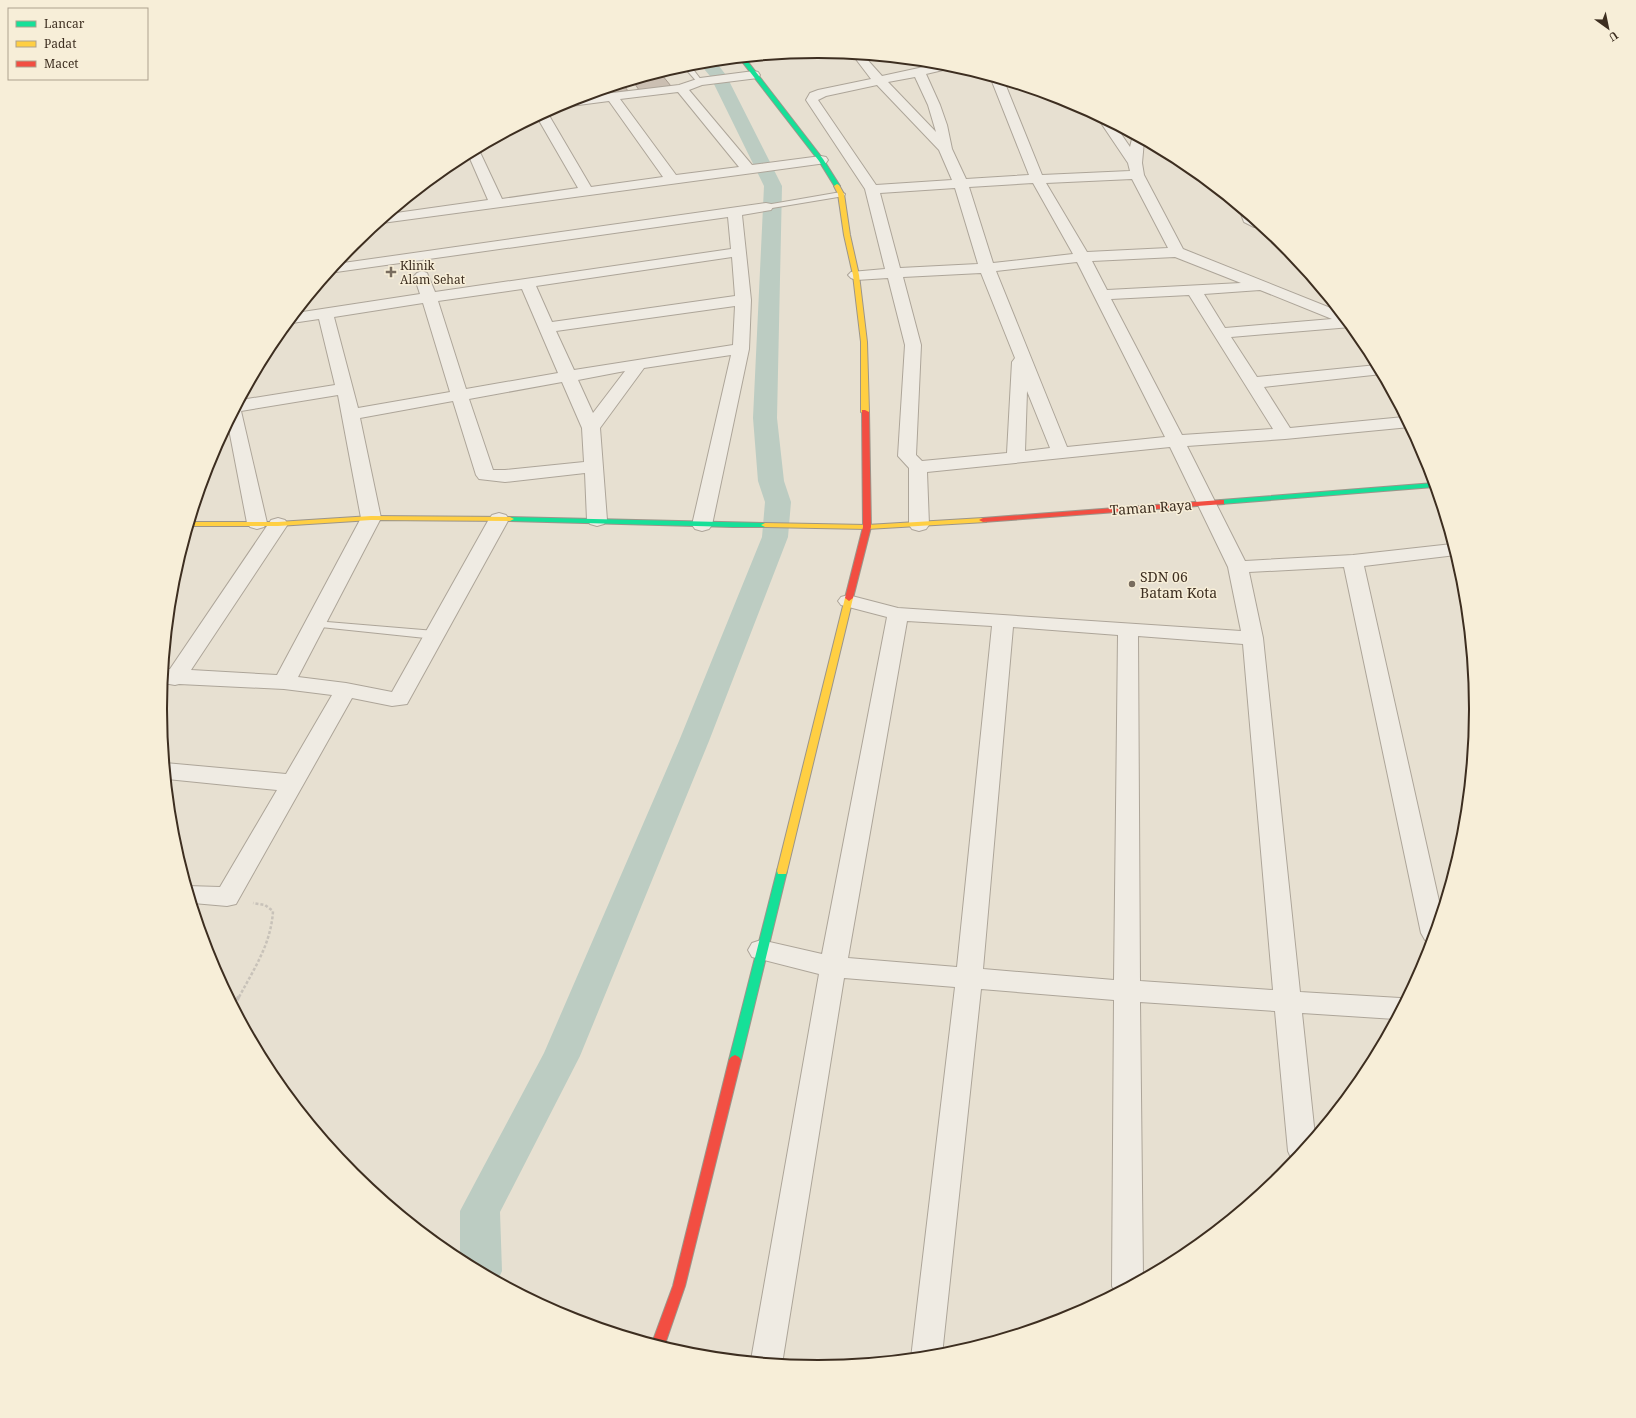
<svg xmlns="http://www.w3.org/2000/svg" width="1636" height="1418" font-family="'Noto Serif',serif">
  <rect width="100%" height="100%" fill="#e7e0d1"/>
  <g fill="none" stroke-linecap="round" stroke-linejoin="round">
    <path fill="#bcccc2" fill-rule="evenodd" d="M715,61L726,75L782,186L777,418L784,481L791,502L788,537L709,741L580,1056L500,1212L502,1271L498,1280L460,1260V1211L544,1053L679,741L762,537L765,502L758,481L753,418L764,186L710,76L699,63Z"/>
  </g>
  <path fill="#cbbfb2" stroke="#a89c90" d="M662,75L671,86L639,90L633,81L645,77Z
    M623,84L628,91L583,96Z"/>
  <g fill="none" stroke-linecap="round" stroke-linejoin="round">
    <defs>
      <path id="lane" d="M689,64L702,81V83H698L683,66Z
        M841,192L845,194L844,196L766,209L762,207L766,205Z
        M315,621L435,631L439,633L441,635L439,637L435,639L311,626L309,624L311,622Z"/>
      <path id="street" d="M852,54L864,56L882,76L942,63L956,67L926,74L940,105L947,125L952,149L966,179L1029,175L991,79L992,77L1004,81L1042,175L1130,171L1128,163L1099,120L1100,117L1115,125L1130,147L1133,135L1144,141L1142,163L1144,175L1183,249L1338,311L1351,327L1231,337L1257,377L1377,365L1382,374L1264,387L1290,428L1404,417L1410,427L1285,439L1187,446L1245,561L1353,555L1452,544L1456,555L1364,566L1441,910L1432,942L1425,940L1421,933L1344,567L1249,572L1263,638L1300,992L1400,998L1405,1000L1395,1019L1302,1013L1315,1136L1294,1161L1292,1160L1288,1151L1275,1011L1140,1002L1143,1278L1115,1293L1112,1286L1114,1000L981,989L942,1355L911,1358L955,987L844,978L782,1364L751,1360L819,974L752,957L748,950L752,943L761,940L822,954L887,617L841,605L838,601L841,597L848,595L898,608L1241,631L1228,567L1170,447L927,472L929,525L926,529L919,531L912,529L909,525V468L898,456L905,345L888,278L856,280L851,278L848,275L851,272L885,269L865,189L806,100L810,93L818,90L871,79ZM915,77L928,105L936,132L888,82ZM877,85L939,150L952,180L876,185L818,100L826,96ZM1132,179L1168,248L1087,252L1046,183ZM1033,183L1073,254L993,263L969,187ZM955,188L978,264L900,268L880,193ZM1175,257L1241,283L1107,290L1092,261ZM1077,262L1165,437L1067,447L996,271ZM981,273L1015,358L1012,362L1007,453L922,461L916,455L921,345L903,277ZM1260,290L1332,319L1225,328L1204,294ZM1189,295L1273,429L1182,435L1111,299ZM1027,391L1050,448L1025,451ZM907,621L992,626L957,967L848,958ZM1013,627L1118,635L1114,980L983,969ZM1138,636L1243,644L1273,990L1140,981Z
        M754,71L758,72L760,75L758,78L702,85L689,90L752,165L821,156L826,157L828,160L826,163L382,223L379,222L389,214L488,200L468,154L478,148L502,199L578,188L537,117L547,112L591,187L663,177L609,101L563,107L558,105L579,97L679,85L700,78ZM678,92L739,167L676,175L620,99Z
        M766,203L771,204L773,207L771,210L742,215L751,300L749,349L712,525L709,529L702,531L695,529L692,525L731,355L644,368L600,428L607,520L604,524L597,526L590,524L587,520L585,473L505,482L479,479L476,475L453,401L360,418L381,518L298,677L346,683L392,692L489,519L492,515L499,513L506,515L509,519L407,704L392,706L352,698L236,904L227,906L193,903L187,886L220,887L277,790L167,779L165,763L286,774L332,695L284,689L179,684L175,685L163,683L164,669H170L271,520L278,518L285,520L288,524L191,670L277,675L361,518L338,395L241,411L267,523L264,527L257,529L250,527L247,523L228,424L241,400L335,385L319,319L292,323L289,322L296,313L420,294L414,276L417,273L422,271L427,273L435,292L731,249L728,217L329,273L336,264ZM732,257L735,296L552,322L536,286ZM522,289L558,373L466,389L438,301ZM423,303L450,392L358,408L334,317ZM735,306L733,345L574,370L556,331ZM625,371L593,413L578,380ZM562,382L582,428L584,462L505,470H493L469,399Z
        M1243,211L1263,227H1254L1244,222L1241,214Z"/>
      <path id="fast" d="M745,58L823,159L840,186L839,187H835L819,161L740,59Z
        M1434,483V487L1221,504L1217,502L1221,500Z
        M507,517L765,523L769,525L765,527H733L510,521H507L506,519Z
        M782,867L786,868L787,871L741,1060L739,1063L735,1065L731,1063L729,1060L777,871L778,868Z"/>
      <path id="slow" d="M837,184L839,185L844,194L850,235L859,275L867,342L869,412L865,414L861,412V342L853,275L844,235L838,194L834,186Z
        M371,516L510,517L514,519L510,521L371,520L278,526H189L191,522H278Z
        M983,518H986L987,520L986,522L867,529L765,527L761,525L765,523L867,525Z
        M849,595L853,598L787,871L786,874H778L777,871L845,598Z"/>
      <path id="jam" d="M862,410H865L869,412L871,527L853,598L849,601L845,598L863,527Z
        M1221,500H1224V504L983,522L979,520L983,518Z
        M735,1055L739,1057L741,1060L685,1286L664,1347L652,1343L673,1286L729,1060L731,1057Z"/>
    </defs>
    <use href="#lane" stroke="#ada599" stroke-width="2"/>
    <use href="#street" stroke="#ada599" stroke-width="2"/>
    <use href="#fast" stroke="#9c958a" stroke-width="2"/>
    <use href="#slow" stroke="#9c958a" stroke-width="2"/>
    <use href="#jam" stroke="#9c958a" stroke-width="2"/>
    <path stroke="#c8c2b9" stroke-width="2.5" stroke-dasharray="3 2" stroke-linecap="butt" d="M239,997C254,969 271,944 273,911L265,905L253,903"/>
    <path stroke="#c8c2b9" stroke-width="3.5" stroke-dasharray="4 2.5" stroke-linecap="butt" d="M234,1006L239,996"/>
    <use href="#lane" fill="#efebe3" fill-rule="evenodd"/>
    <use href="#street" fill="#efebe3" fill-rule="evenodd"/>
    <use href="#fast" fill="#16e098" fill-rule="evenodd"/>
    <use href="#slow" fill="#ffcf43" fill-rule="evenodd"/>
    <use href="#jam" fill="#f24e42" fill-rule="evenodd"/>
  </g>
  <g fill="#786c5e" stroke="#f7eed8" stroke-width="1.5">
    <path d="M389 266h4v4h4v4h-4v4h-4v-4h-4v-4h4z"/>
    <circle cx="1132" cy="584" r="4"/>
  </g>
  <g text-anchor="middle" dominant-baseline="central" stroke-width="3" stroke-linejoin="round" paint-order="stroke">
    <g font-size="12" fill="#3d2e20" stroke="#f7eed8" text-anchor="start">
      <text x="400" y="265">Klinik<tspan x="400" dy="14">Alam Sehat</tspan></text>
    </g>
    <g font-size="14" fill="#3d2e20" stroke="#f7eed8">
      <text transform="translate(1151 507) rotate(-4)">Taman Raya</text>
    </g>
    <g font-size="14" fill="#3d2e20" stroke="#f7eed8" text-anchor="start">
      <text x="1140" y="576">SDN 06<tspan x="1140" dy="16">Batam Kota</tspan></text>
    </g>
  </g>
  <path d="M0 0H1636V1418H0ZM167 709a651 651 0 1 1 1302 0a651 651 0 1 1-1302 0Z" fill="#f7eed8" fill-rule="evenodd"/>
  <path fill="none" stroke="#3d2e20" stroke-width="2" d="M167 709a651 651 0 1 1 1302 0a651 651 0 1 1-1302 0Z"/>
  <rect x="8" y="8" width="140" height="72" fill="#f7eed8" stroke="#ada18e"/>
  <rect x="16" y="21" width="20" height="6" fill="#16e098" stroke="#ada18e"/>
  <text x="44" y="28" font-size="12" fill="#3d2e20">Lancar</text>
  <rect x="16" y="41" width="20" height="6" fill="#ffcf43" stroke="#ada18e"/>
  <text x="44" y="48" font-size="12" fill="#3d2e20">Padat</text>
  <rect x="16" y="61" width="20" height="6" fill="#f24e42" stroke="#ada18e"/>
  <text x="44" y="68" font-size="12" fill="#3d2e20">Macet</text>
  <g transform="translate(1608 28) rotate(147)" stroke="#f7eed8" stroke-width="3" paint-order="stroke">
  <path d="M0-3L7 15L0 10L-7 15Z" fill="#3d2e20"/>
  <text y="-6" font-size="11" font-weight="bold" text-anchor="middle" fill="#3d2e20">U</text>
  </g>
</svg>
